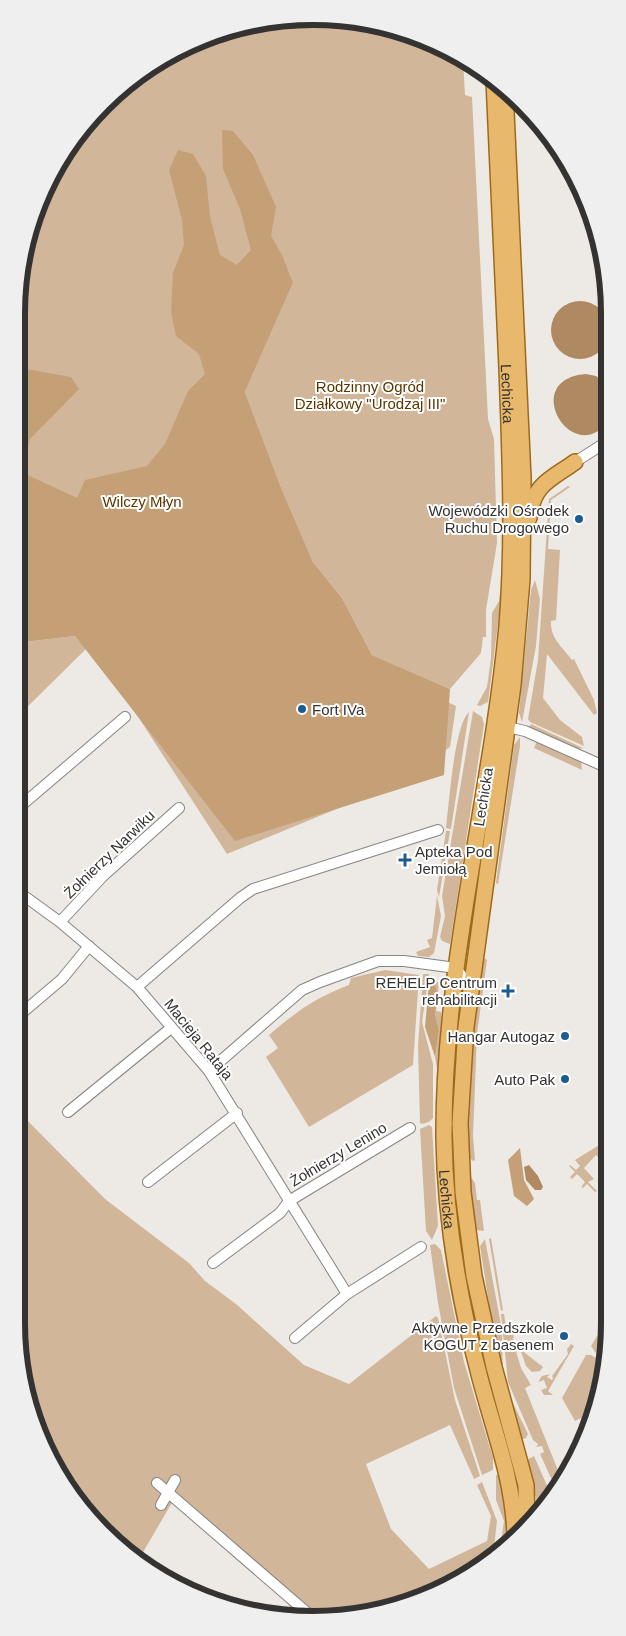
<svg xmlns="http://www.w3.org/2000/svg" width="626" height="1636" font-family="Helvetica,sans-serif">
  <rect width="100%" height="100%" fill="#edeae6"/>
  <path fill="#d1b69a" d="M275,19L390,26L463,60L465,95L472,97L488,419L494,439L497,543L486,610V637H483L481,653L450,689L372,655L342,598L313,562L282,490L245,392L293,283L226,379L308,565L373,668L456,706L450,747L402,782L227,854L63,601L16,631V313L26,236L78,132L165,56Z
    M568,486L570,487L551,500L548,549L560,550L556,620L551,621C550,639 563,647 572,660L574,659L594,700L597,713L594,715L547,654L543,698L560,720L582,737L584,746L530,722L528,719L538,660L549,499Z
    M506,549L503,585L488,702L480,706L477,705L487,687L491,658L492,613L499,601Z
    M535,580L540,599L536,646L522,722L519,713L531,590Z
    M75,636L86,649L16,718V643Z
    M473,711L482,717L484,724L450,944L442,941L440,937L445,916L442,896Z
    M469,712L451,829L446,828C449,805 454,726 469,712Z
    M531,724L583,748L578,749L529,728Z
    M520,737V746L498,884L496,883L514,745Z
    M537,741L581,760L582,770L534,748Z
    M496,762L471,947L465,946Z
    M446,831H450L439,897L437,890Z
    M437,896L441,916L434,953L429,957L418,956L416,952L430,947L427,940L432,938Z
    M481,956L487,960L477,1034L473,1136L475,1160L473,1161L468,1157C461,1091 474,1022 481,956Z
    M385,970L419,975L413,1065L309,1127L266,1057L278,1048L269,1035C297,1011 315,998 349,985L351,978Z
    M423,974H429L422,1022L433,1064V1118L429,1122L422,1124L420,1123L418,1046Z
    M433,977L439,983L436,1011L441,1012L443,1034L439,1146L493,1448C478,1402 464,1356 454,1308C437,1229 435,1149 437,1069L435,1057L439,1031L435,1013L434,979L430,980Z
    M16,1109L105,1199L189,1263L205,1281L236,1304L304,1365L349,1384L436,1316L438,1318L455,1400L480,1476L474,1479L450,1425L366,1464L391,1529L429,1569L487,1541L491,1516L477,1485L482,1482L497,1521L493,1556L478,1570L371,1614L297,1616L279,1592L173,1501L139,1559L90,1518L32,1419L16,1323Z
    M429,1125L432,1127L438,1226L432,1240L426,1231L420,1129Z
    M609,1139L607,1143L609,1145V1168L596,1155L584,1168L594,1179L588,1182L597,1191L595,1192L587,1184L583,1188L581,1187L585,1182L577,1174L572,1179L570,1177L575,1172L569,1166L570,1165L576,1170L580,1166L575,1160Z
    M470,1176L475,1183L477,1200H480L484,1231L477,1230L471,1222Z
    M451,1178H455L499,1406L494,1407L465,1293Z
    M491,1238L503,1310L501,1311L489,1239Z
    M485,1239L502,1330L503,1375L506,1389L528,1434L526,1438L520,1440L500,1373L480,1246Z
    M435,1244L441,1250L464,1362L493,1458V1470L482,1475L454,1388L438,1303L430,1245Z
    M501,1314H504L507,1333L514,1331L513,1341L521,1368L531,1385L525,1388L561,1478L556,1489L540,1454L544,1452L542,1446L536,1447L538,1444L533,1440L508,1382Z
    M610,1315L605,1358L595,1352L591,1346Z
    M571,1344L574,1346L548,1391L553,1395H544L541,1390L547,1388L544,1380L538,1382L542,1376L550,1374L547,1377L552,1380L553,1378L552,1376L568,1354L567,1349Z
    M520,1349L543,1367L540,1371L532,1372L526,1366Z
    M586,1355H591L604,1363L603,1377L591,1397L599,1402L586,1429L581,1418L575,1421L562,1398Z
    M534,1456L552,1497L540,1511L525,1461Z
    M501,1474C503,1493 515,1535 500,1549L504,1521L496,1500V1475Z"/>
  <path fill="#c59f76" d="M222,130L233,131L253,155L276,207L271,236L282,255L293,283L245,392L282,490L313,562L342,598L372,655L450,689L444,775L235,841L75,636L16,643V371L20,368L71,377L79,389L30,439L21,472L77,498L85,480L147,466L165,444L188,391L205,374L199,354L176,336L171,312L173,273L184,245L182,220L169,170L178,150L193,154L206,176L210,217L220,255L237,265L251,250L240,209L223,169Z
    M434,979L437,994L435,1013L439,1031L435,1057L425,1027L429,983L430,980Z
    M520,1148L524,1180L534,1199L527,1206L514,1196L508,1160Z"/>
  <path fill="#af8961" d="M551 330a29 29 0 1 1 58 0a29 29 0 1 1-58 0Z
    M586,374L596,376L607,386L608,422C571,468 519,379 586,374Z
    M529,1165L538,1176L543,1187L541,1190H535L526,1180L524,1167Z"/>
  <g fill="none" stroke-linecap="round" stroke-linejoin="round">
    <defs>
      <path id="street" d="M575,462L608,441
        M507,727L525,731L608,768
        M16,810L125,717
        M16,890L60,922L137,987L209,1071L347,1294
        M60,922L103,876L179,808
        M137,987L240,898L253,889L438,830
        M16,1018L62,979L89,946
        M209,1071L302,990L320,982L378,961H404L456,968L465,980L469,990
        M68,1112L171,1028
        M148,1182L237,1113
        M213,1263L280,1213L289,1201L410,1128
        M295,1338L347,1294L421,1247
        M157,1483L311,1616
        M161,1505L175,1480"/>
      <g id="primary">
        <path id="s1" d="M494,80C498,176 503,272 507,368C510,454 514,539 507,626C491,797 443,965 444,1138C445,1219 459,1299 480,1378C494,1432 513,1478 515,1535"/>
        <path d="M505,90L523,478L522,579L513,685L466,1027L460,1123L463,1192L474,1276L494,1367L526,1485L527,1524"/>
        <path d="M529,518C533,484 550,480 575,462"/>
      </g>
    </defs>
    <use href="#street" stroke="#878481" stroke-width="12"/>
    <use href="#primary" stroke="#9f6a18" stroke-width="18"/>
    <use href="#street" stroke="#fff" stroke-width="10"/>
    <use href="#primary" stroke="#e8b86c" stroke-width="15"/>
  </g>
  <g fill="#1c5c91" stroke="#fff" stroke-width="2">
    <circle cx="579" cy="519" r="5"/>
    <circle cx="302" cy="709" r="5"/>
    <path d="M402.5 852.5h5v5h5v5h-5v5h-5v-5h-5v-5h5z"/>
    <path d="M505.5 983.5h5v5h5v5h-5v5h-5v-5h-5v-5h5z"/>
    <circle cx="565" cy="1036" r="5"/>
    <circle cx="565" cy="1079" r="5"/>
    <circle cx="564" cy="1336" r="5"/>
  </g>
  <g text-anchor="middle" dominant-baseline="central" stroke-width="4" stroke-linejoin="round" paint-order="stroke">
    <g font-size="15" fill="#5c3600" stroke="#fff">
      <text x="370" y="386">Rodzinny Ogród<tspan x="370" dy="17">Działkowy "Urodzaj III"</tspan></text>
      <text x="142" y="501">Wilczy Młyn</text>
    </g>
    <g font-size="15" fill="#343332" stroke="#fff">
      <text stroke="none"><textPath href="#s1" startOffset="314">Lechicka</textPath></text>
      <text transform="translate(483 797) rotate(-81)">Lechicka</text>
      <text transform="translate(109 854) rotate(-44)">Żołnierzy Narwiku</text>
      <text transform="translate(199 1039) rotate(51)">Macieja Rataja</text>
      <text transform="translate(338 1154) rotate(-31)">Żołnierzy Lenino</text>
      <text stroke="none"><textPath href="#s1" startOffset="1124">Lechicka</textPath></text>
    </g>
    <g font-size="15" fill="#343332" stroke="#fff" text-anchor="end">
      <text x="569" y="510">Wojewódzki Ośrodek<tspan x="569" dy="17">Ruchu Drogowego</tspan></text>
      <text x="312" y="709" text-anchor="start">Fort IVa</text>
      <text x="415" y="851" text-anchor="start">Apteka Pod<tspan x="415" dy="17">Jemiołą</tspan></text>
      <text x="497" y="982">REHELP Centrum<tspan x="497" dy="17">rehabilitacji</tspan></text>
      <text x="555" y="1036">Hangar Autogaz</text>
      <text x="555" y="1079">Auto Pak</text>
      <text x="554" y="1327">Aktywne Przedszkole<tspan x="554" dy="17">KOGUT z basenem</tspan></text>
    </g>
  </g>
  <path d="M0 0H626V1636H0ZM313 25H313A288 288 0 0 1 601 313V1323A288 288 0 0 1 313 1611H313A288 288 0 0 1 25 1323V313A288 288 0 0 1 313 25Z" fill="#efefef" fill-rule="evenodd"/>
  <path fill="none" stroke="#343332" stroke-width="6" d="M313 25H313A288 288 0 0 1 601 313V1323A288 288 0 0 1 313 1611H313A288 288 0 0 1 25 1323V313A288 288 0 0 1 313 25Z"/>
</svg>
